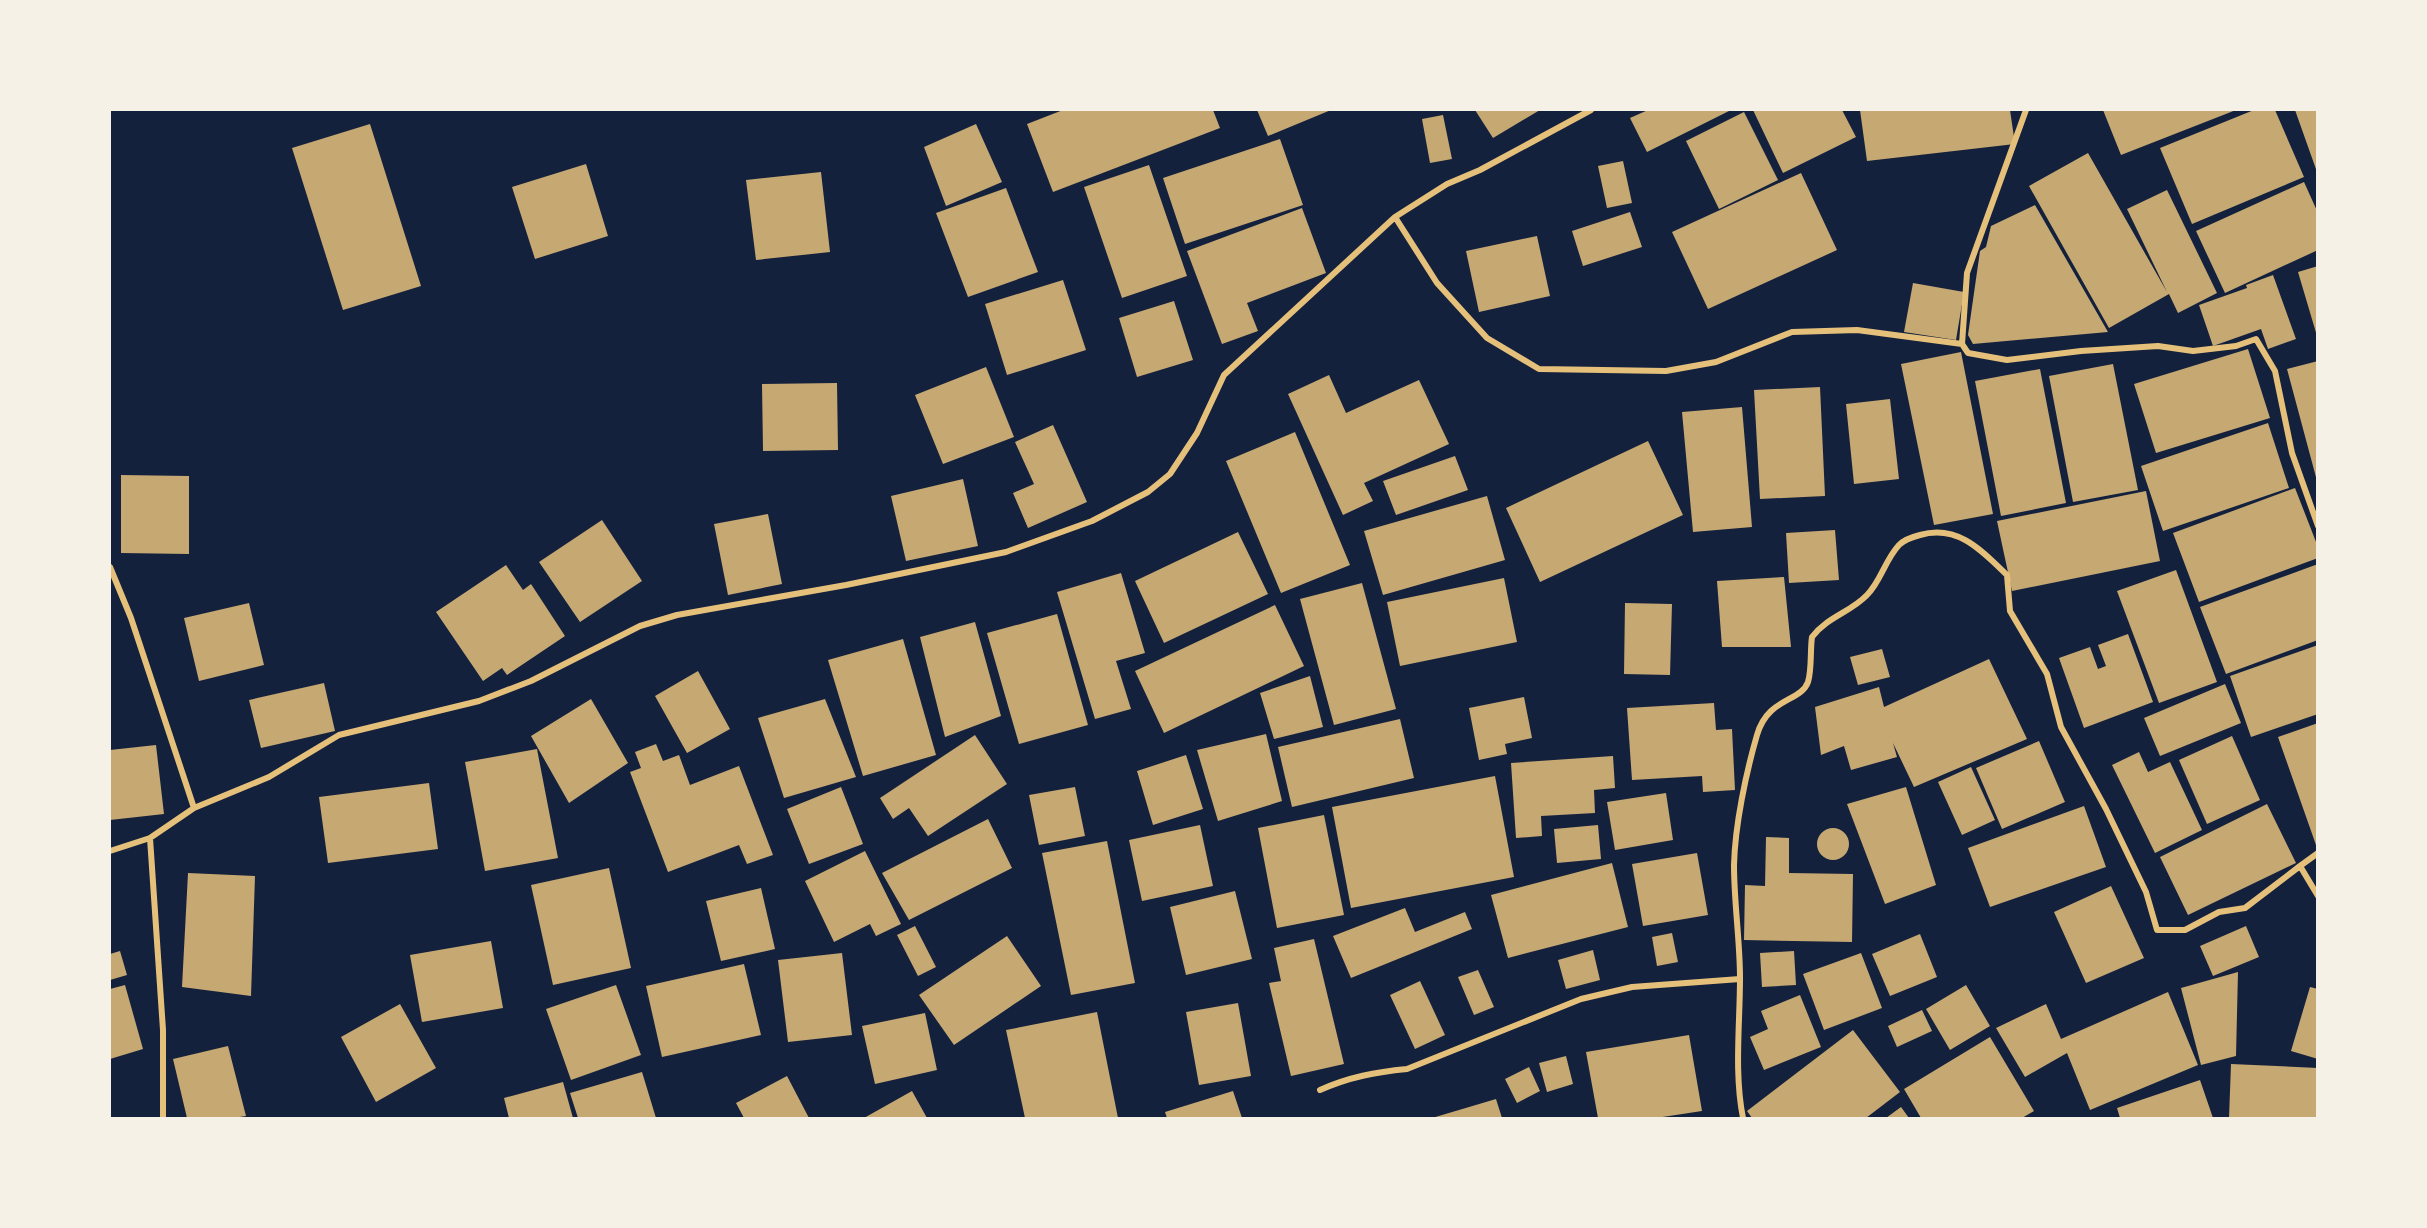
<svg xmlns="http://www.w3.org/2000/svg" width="2427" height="1228" font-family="'Noto Sans',sans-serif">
  <rect width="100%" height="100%" fill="#14213d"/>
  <path fill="#c6a872" d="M1063,110H1213L1220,128L1053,192L1027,124Z
    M1257,110H1331L1268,136Z
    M1475,110H1540L1493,138Z
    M1648,110H1731L1647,152L1630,118Z
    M1753,110H1842L1856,137L1783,173Z
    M1860,110H2010L2015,144L1867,161Z
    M2103,110H2236L2121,155Z
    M2254,110H2275L2304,177L2192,224L2160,148Z
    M2295,110H2318V172H2317Z
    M1744,112L1778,180L1719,209L1686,141Z
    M1443,115L1452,159L1430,163L1422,119Z
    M370,124L421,286L343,310L292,148Z
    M976,124L1002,182L946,206L924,147Z
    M1280,139L1303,205L1185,244L1163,178Z
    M2088,153L2167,292L2127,209L2167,190L2217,293L2178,313L2169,294L2109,328L2029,186Z
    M1623,161L1632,203L1607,208L1598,166Z
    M586,164L608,236L535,259L512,187Z
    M1149,165L1187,276L1122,298L1084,187Z
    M821,172L830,252L756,260L746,180Z
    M1801,173L1837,250L1708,309L1672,232Z
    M2304,182L2318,213V250L2225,293L2196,231Z
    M1006,188L1038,272L968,297L936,213Z
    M2035,205L2108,332L1973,344L1968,335L1980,251L1986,247L1991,226Z
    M1302,208L1326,273L1247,303L1258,331L1222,344L1187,251Z
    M1630,212L1642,247L1583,266L1572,231Z
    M1537,236L1550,296L1479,312L1466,251Z
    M2318,266V336H2317L2298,272Z
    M2273,275L2296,339L2268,349L2261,329L2213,346L2199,305L2247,288L2246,285Z
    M1063,280L1086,350L1007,375L985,304Z
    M1913,283L1964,292L1956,340L1904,332Z
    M1174,301L1193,360L1137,377L1119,318Z
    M2248,349L2270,418L2156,453L2134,384Z
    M1961,352L1993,514L1934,525L1901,364Z
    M2318,361V481H2317L2287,369Z
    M2113,364L2138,490L2073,502L2049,376Z
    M986,367L1014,437L943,464L915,395Z
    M2040,369L2066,503L2001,516L1975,381Z
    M1329,375L1346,413L1419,380L1449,444L1364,483L1373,501L1343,515L1288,394Z
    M837,383L838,450L763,451L762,384Z
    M1820,387L1825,496L1760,499L1754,390Z
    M1890,399L1899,479L1854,484L1846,404Z
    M1742,407L1752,527L1693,532L1682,412Z
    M2268,423L2289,488L2163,531L2141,466Z
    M1053,425L1087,502L1028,528L1013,493L1034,484L1015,442Z
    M1295,432L1350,565L1281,593L1226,461Z
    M1648,441L1683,515L1540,582L1506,508Z
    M1455,456L1468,490L1396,515L1383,481Z
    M121,475L189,476V554L121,553Z
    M963,479L978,546L906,561L891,496Z
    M2295,488L2318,547V558L2199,602L2173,533Z
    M2146,491L2160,561L2012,591L1997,521Z
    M1487,496L1505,560L1383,595L1364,531Z
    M768,514L782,584L728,595L714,524Z
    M602,520L642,581L580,622L539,562Z
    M1835,530L1839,580L1789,583L1786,533Z
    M1238,532L1268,594L1164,643L1135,581Z
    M2318,564V640L2226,674L2200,607Z
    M506,565L523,590L531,584L565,636L507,675L502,668L483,681L436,612Z
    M2176,570L2217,682L2159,703L2117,591Z
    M1121,573L1145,653L1116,661L1131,709L1095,719L1057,592Z
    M1784,577L1791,647H1722L1717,581Z
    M1504,578L1517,642L1400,666L1387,602Z
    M1362,583L1396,709L1334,725L1300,599Z
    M249,603L264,665L199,681L184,618Z
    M1625,603L1672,604L1670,675L1624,674Z
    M1275,605L1304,666L1164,733L1135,671Z
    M1057,614L1088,725L1019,744L987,633Z
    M975,622L1001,716L945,737L920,637Z
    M2128,634L2153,702L2084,728L2059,658L2090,647L2098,669L2106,666L2098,645Z
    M903,639L936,755L863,776L828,660Z
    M2318,645V714L2251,737L2230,676Z
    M1882,649L1890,677L1858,685L1850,657Z
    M1989,659L2027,739L1914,787L1893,743L1897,757L1851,770L1844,746L1821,755L1815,707L1879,687L1884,707Z
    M698,671L730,729L687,753L655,696Z
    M1310,676L1323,727L1274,739L1260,693Z
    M324,683L335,731L261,748L249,700Z
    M2225,684L2241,723L2160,756L2144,718Z
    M1524,697L1532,738L1505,744L1507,754L1479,760L1469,708Z
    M591,699L628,763L569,803L531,736Z
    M825,699L856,777L784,798L758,718Z
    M1714,703L1716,730L1732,729L1735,790L1703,792L1702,776L1632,780L1627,708Z
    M1400,719L1414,778L1292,807L1278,747Z
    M2318,723V845H2316L2278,737Z
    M1266,734L1282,801L1218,821L1197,750Z
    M975,735L1007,784L928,836L909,808L893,819L880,798Z
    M2232,736L2260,800L2207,824L2179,760Z
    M2039,741L2065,802L2002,829L1976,768Z
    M656,744L663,761L679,755L690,785L739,766L773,855L747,864L739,845L668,872L630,772L641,768L635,752Z
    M156,745L164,814L110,820V750Z
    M537,749L558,858L485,871L465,762Z
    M2139,752L2148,772L2170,762L2202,830L2155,853L2112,765Z
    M1186,755L1203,809L1153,825L1137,771Z
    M1613,756L1615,788L1594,790L1595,813L1541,816L1542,836L1516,838L1511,763Z
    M1971,767L1995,820L1962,835L1938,782Z
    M1495,776L1514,877L1351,908L1332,807Z
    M429,783L438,849L328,863L319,797Z
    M841,787L863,844L809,864L787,809Z
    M1075,787L1085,836L1039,845L1029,795Z
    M1906,787L1936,885L1885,904L1847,804Z
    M1666,793L1673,840L1615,850L1607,802Z
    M2267,804L2296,863L2188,915L2160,857Z
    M2084,806L2106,867L1990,907L1968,848Z
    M1324,815L1344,915L1277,928L1258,828Z
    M988,819L1012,868L909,920L882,873Z
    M1200,825L1213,886L1142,901L1129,840Z
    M1598,825L1601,859L1557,863L1554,829Z
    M1817 844a16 16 0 1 1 32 0a16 16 0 1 1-32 0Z
    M1766,837L1789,838V873L1853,874L1852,942L1744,940L1745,885L1765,886Z
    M1107,841L1135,983L1071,995L1042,853Z
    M865,851L901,924L876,936L870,924L834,942L805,881Z
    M1697,853L1708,915L1643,926L1632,864Z
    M1612,863L1628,927L1508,958L1491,895Z
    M609,868L631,968L553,985L531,885Z
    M188,873L255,876L251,996L182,987Z
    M2111,886L2144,958L2086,983L2054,912Z
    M761,888L775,949L721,961L706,901Z
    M1235,891L1252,959L1186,975L1170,907Z
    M1405,908L1415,932L1465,912L1472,929L1351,978L1333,936Z
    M915,926L936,967L918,976L897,935Z
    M2246,926L2259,957L2213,976L2200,946Z
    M1672,933L1678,962L1657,966L1652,937Z
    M1920,934L1937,977L1890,996L1872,954Z
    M1007,936L1041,986L954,1045L919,995Z
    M1314,939L1344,1064L1291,1076L1269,983L1281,981L1274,948Z
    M491,941L503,1008L422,1022L410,955Z
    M1593,950L1600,980L1566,989L1558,960Z
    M120,951L127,975L110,980V954Z
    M1794,951L1796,985L1762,987L1760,953Z
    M842,953L852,1035L788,1042L778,960Z
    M1861,953L1882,1008L1824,1030L1803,974Z
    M744,964L761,1035L662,1057L646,986Z
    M1478,970L1494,1007L1474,1015L1458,977Z
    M2238,972L2236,1056L2201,1065L2181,988Z
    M1420,981L1445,1035L1415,1049L1390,995Z
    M125,985L143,1049L110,1059V989Z
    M616,985L641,1055L571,1080L546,1009Z
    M1966,985L1990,1026L1950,1050L1926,1009Z
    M2310,987L2318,989V1059L2291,1051Z
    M2168,992L2198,1065L2090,1110L2067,1053L2025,1077L1996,1028L2046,1004L2061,1039Z
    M1800,995L1821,1047L1764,1070L1750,1037L1768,1029L1761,1011Z
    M1238,1003L1251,1076L1199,1085L1186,1012Z
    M400,1004L436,1068L376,1102L341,1037Z
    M1922,1010L1932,1031L1897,1047L1888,1026Z
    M1097,1012L1118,1118H1025L1006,1030Z
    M925,1013L937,1070L875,1084L862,1026Z
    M1853,1030L1900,1092L1866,1118H1752L1747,1111Z
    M1689,1035L1702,1111L1656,1118H1598L1586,1052Z
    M1990,1037L2034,1111L2022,1118H1921L1904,1089Z
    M228,1046L246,1116L233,1118H187L173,1059Z
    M1566,1056L1573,1084L1547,1092L1539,1063Z
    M2231,1064L2318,1068V1118H2229Z
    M1529,1067L1540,1091L1517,1103L1505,1079Z
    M642,1072L656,1118H578L570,1093Z
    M787,1076L809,1118H744L736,1103Z
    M2200,1080L2213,1118H2120L2117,1108Z
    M563,1082L573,1118H509L504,1098Z
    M912,1091L927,1118H864Z
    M1233,1091L1242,1118H1167L1165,1112Z
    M1496,1099L1502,1118H1432Z
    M1901,1107L1909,1118H1886Z"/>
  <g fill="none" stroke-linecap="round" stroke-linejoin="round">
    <path stroke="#e5c07b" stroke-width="6" d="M1395,217L1437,283L1487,338L1539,369L1666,371L1716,362L1792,332L1857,330L1962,344L1967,273L2026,110
      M1962,344L1968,353L2007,360L2081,351L2158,346L2193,351L2236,346L2256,339L2275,371L2292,453L2318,526
      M110,567L131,618L194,808
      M150,838L163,1030V1118
      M110,851L150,838L194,808L269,777L339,735L479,701L531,681L640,626L677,615L846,585L1006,552L1092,521L1148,492L1170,474L1197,433L1224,375L1395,217L1447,184L1480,170L1591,110
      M2318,853L2300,866L2318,896
      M1320,1090C1349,1077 1376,1072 1407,1069L1581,999L1632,987L1740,979
      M1743,1118C1734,1073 1740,1024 1740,978C1740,941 1734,903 1734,865C1735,825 1746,773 1757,735C1768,697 1801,702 1808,682C1812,669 1810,650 1812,637C1827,617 1851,612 1867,595C1881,581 1885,560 1899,545C1905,539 1912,537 1920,535C1958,524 1982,551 2007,575L2010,611L2047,674L2061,727L2106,809L2146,892L2157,930H2185L2219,912L2245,908L2300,866"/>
  </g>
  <rect width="2427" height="1228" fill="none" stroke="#f6f1e7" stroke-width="222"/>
</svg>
